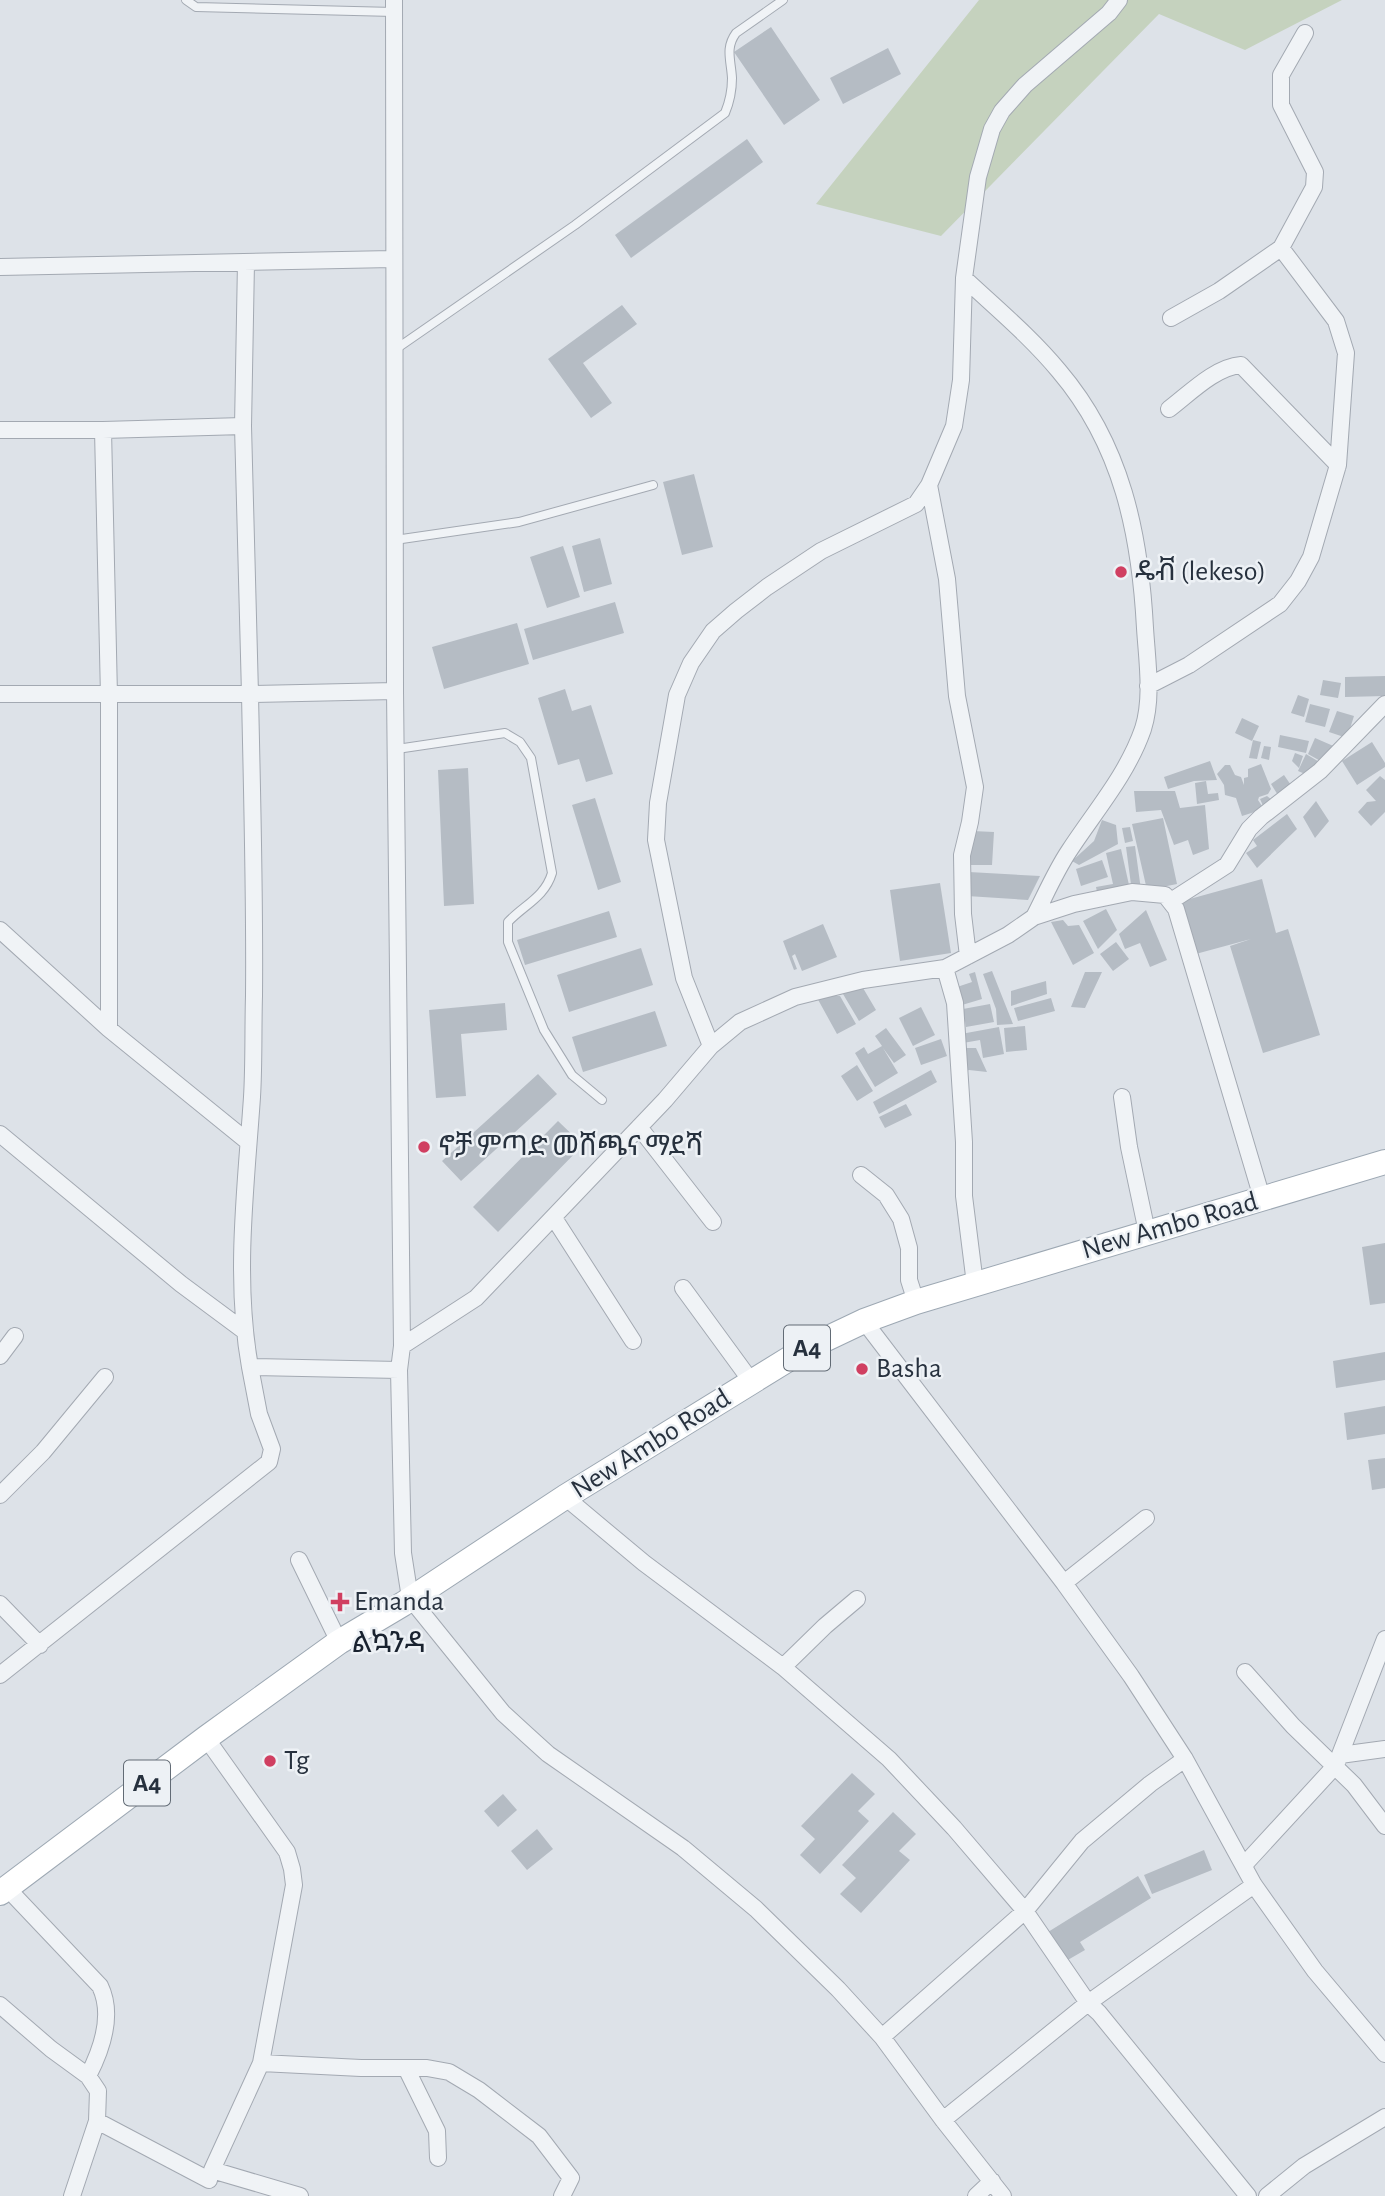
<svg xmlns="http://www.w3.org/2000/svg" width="1385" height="2196" font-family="'Alegreya Sans','Noto Sans Ethiopic',sans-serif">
  <rect width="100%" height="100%" fill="#dde2e8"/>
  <path fill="#c5d2be" d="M979,0H1342L1245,50L1159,14L941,236L816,204Z"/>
  <path fill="#b5bcc4" d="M771,27L820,100L784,125L734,52Z
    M888,48L901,74L843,104L830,78Z
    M747,139L763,162L631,258L615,235Z
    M622,305L637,324L583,363L612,403L591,418L548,359Z
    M694,474L713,547L682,555L663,482Z
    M600,538L612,584L584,592L572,546Z
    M563,546L580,597L547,608L530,557Z
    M615,602L624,633L533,660L524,629Z
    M517,623L529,664L444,689L432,647Z
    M1385,676V696L1345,697V677Z
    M1323,680L1341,683L1338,698L1320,695Z
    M565,689L572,711L591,705L613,774L586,782L579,759L558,765L538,698Z
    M1298,695L1309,699L1304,717L1291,713Z
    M1310,704L1330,709L1325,727L1305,722Z
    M1337,711L1354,716L1347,738L1329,732Z
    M1242,718L1259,726L1252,741L1235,733Z
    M1280,735L1309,741L1306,753L1278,747Z
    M1315,738L1338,748L1324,763L1308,754Z
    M1253,740L1261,742L1257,759L1249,758Z
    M1372,742L1385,763V767L1357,785L1342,761Z
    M1264,746L1271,747L1269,760L1261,758Z
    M1295,753L1303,756L1299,768L1292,761Z
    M1306,754L1321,763L1312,777L1298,771Z
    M1210,761L1217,780L1194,781L1168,789L1164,777Z
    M1261,764L1271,789L1268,794L1259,797L1258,800L1264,809L1242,816L1236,798L1225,795L1224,785L1217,774L1225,765H1230L1235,775L1241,777L1244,785V778L1248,777V769Z
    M468,768L474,904L444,906L438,770Z
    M1284,775L1295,791L1281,800L1271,784Z
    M1380,776L1385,780V812L1371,826L1358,812L1367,802L1376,801L1366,790Z
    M1206,781L1208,794L1218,793L1219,800L1197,804L1195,783Z
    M1134,791H1175L1180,808L1205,805L1209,849L1193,855L1188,840L1174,845L1161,810L1136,812Z
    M1267,796L1272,800L1264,808L1260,799Z
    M595,798L621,882L598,890L572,805Z
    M1316,801L1329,821L1315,838L1303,817Z
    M1287,814L1297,829L1257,868L1246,853L1257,846L1253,840Z
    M1163,818L1177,884L1147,890L1132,824Z
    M1102,820L1116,825L1118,844L1079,865L1072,861L1094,841Z
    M1130,827L1133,841L1125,843L1122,828Z
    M972,831L994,832L992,865H970Z
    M1135,846L1141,890L1132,892L1126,847Z
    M1121,849L1129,885L1097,892L1096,887L1113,884L1106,853Z
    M1102,860L1108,877L1081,886L1076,869Z
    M969,872L1040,876L1028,900L967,896Z
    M1262,879L1276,933L1288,929L1320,1035L1263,1053L1230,946L1251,939L1192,955L1179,902Z
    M940,883L951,953L900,961L890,890Z
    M1106,909L1117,930L1098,949L1083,921Z
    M1146,910L1167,960L1150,967L1140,943L1125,949L1119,934Z
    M609,911L617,937L525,965L517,940Z
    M1063,920L1068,926L1079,925L1094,953L1073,965L1051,922Z
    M823,924L837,957L802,971L795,954L792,956L797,969L794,970L783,941Z
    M1116,942L1129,959L1113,971L1100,954Z
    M641,948L653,985L569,1012L557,975Z
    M992,971L1013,1024L997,1025L996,1009L983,974Z
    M975,972L982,999L962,1005L957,987L972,982L969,974Z
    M1085,972H1102L1085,1008L1071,1007Z
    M1046,981L1047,994L1011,1006V991Z
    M863,988L876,1010L859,1021L843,994Z
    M816,996H840L856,1024L837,1034Z
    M1051,998L1055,1011L1018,1021L1014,1008Z
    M505,1003L507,1030L461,1034L466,1096L436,1098L429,1010Z
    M990,1004L994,1022L966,1027L963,1009Z
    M921,1007L935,1035L913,1046L899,1018Z
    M655,1011L667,1046L583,1072L572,1037Z
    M1025,1026L1027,1050L1006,1052L1004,1028Z
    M999,1027L1004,1054L983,1058L980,1040L963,1043L961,1034Z
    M886,1028L906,1055L894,1063L883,1048L898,1073L875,1087L855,1053L864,1047L868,1054L882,1046L875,1036Z
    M941,1039L947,1056L921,1065L915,1048Z
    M960,1048H976L987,1072L969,1070L961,1073Z
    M857,1065L873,1091L857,1101L841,1076Z
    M931,1070L937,1082L879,1114L873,1102Z
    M538,1074L557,1094L461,1181L442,1161Z
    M906,1104L912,1115L885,1128L879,1117Z
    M558,1121L583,1145L498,1232L473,1207Z
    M1385,1243V1303L1370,1305L1362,1247Z
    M1385,1352V1380L1336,1388L1333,1361Z
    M1385,1406V1434L1347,1440L1344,1413Z
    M1385,1458V1488L1372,1490L1368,1460Z
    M852,1773L875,1794L858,1811L869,1821L820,1874L800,1855L815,1839L801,1826Z
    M503,1794L517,1810L498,1827L484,1811Z
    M893,1812L916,1834L899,1851L910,1860L861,1913L840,1894L856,1878L842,1865Z
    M537,1829L553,1849L527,1870L511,1851Z
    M1204,1850L1212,1870L1152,1894L1144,1875Z
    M1138,1876L1151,1898L1080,1942L1085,1950L1066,1961L1048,1932Z"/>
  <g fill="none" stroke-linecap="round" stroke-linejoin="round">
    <defs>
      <path id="service" d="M186,0L196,7L394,12
        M396,349L575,225L725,113C730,101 732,91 732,78C731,60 725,48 736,33L783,0
        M395,540L519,522L653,485
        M397,749L505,733L520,742L531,758L552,873C545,897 524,905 508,922V942L544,1030L572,1075L602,1100"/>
      <path id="minor" d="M394,0L395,691L402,1346L399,1370L403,1553L410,1598L503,1713L527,1735L548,1754L683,1848L756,1909L838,1989L882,2037L943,2120L1003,2196
        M0,267L392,259
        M964,278C996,308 1031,337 1059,371C1122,445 1140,534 1145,628C1147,660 1153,698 1143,729C1127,775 1095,811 1069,851C1055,872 1045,896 1034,917
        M1171,318L1219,291L1281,248
        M1169,409C1189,394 1215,367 1241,365L1338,465
        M0,430H103L243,426
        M103,430L109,696V1029
        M929,485L947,579L957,696L975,787L970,822L962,855L963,914L968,956
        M1148,686L1189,665L1280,604L1298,581L1311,557L1338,465L1346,353L1336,321L1281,248L1314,187L1315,172L1281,105V75L1305,33
        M0,694H250L243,426L246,262
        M1171,901L1227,865L1249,829L1261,817L1320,771L1385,704
        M0,930L109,1029L247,1141
        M945,968L955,1003L964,1142V1196L975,1284
        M711,1046L684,978L656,840L658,803L677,695L691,663L713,631L736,611L767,587L821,551L916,504L929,485L954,426L961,380L964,278L978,177L992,129L1002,111L1025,85L1109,13L1119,0
        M1122,1097L1129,1147L1147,1232
        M639,1127L713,1222
        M0,1134L181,1284L243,1330
        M861,1175L886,1195L901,1219L909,1248V1280L916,1302
        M554,1218L633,1341
        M683,1288L751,1381
        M864,1321L1064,1583L1131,1676L1185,1759L1254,1885L1315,1971L1385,2054
        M402,1346L476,1298L665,1100L711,1046L740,1022L795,997L863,980L945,968L1008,935L1034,917L1074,904L1132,892L1165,895L1176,909L1262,1198
        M0,1356L15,1336
        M250,1367C234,1278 246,1186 252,1097C254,1064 253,1030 254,996C255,896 252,795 250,694L395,691
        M0,1495L43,1452L105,1377
        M565,1497L644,1563L783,1667L889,1759L954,1828L1025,1911L1088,2003L1099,2013L1248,2196
        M299,1560L339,1642
        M1064,1583L1146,1518
        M0,1604L40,1645
        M783,1667L825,1626L857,1599
        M1245,1672L1293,1726L1354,1785L1385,1826
        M0,1675L269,1462L272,1449L259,1414L250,1367L399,1370
        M206,1738L287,1852L292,1869L294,1885L261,2063L212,2170L300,2196
        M1340,1755L1385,1749
        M1244,1865L1336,1765L1385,1639
        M7,1888L100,1986C114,2015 102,2049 88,2076
        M0,2005L51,2049L88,2076L98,2091L97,2121L72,2196
        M882,2037L1025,1911L1082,1841L1150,1784L1185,1759
        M261,2063L361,2068H427L449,2072L479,2090L539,2136L571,2178L562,2196
        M406,2068L437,2131L438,2158
        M943,2120L1088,2003L1254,1885
        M97,2121L209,2180
        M976,2196L992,2181
        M1267,2196L1304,2166L1385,2117"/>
      <path id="primary" d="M0,1893L206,1738L339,1642L403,1604L565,1497L805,1349L864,1321L916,1302L1385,1162"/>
    </defs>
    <use href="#service" stroke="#a3a9b2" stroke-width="10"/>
    <use href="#minor" stroke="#a3a9b2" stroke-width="18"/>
    <use href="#primary" stroke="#9da8b3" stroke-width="26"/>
    <use href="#service" stroke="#f0f3f6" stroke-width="8"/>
    <use href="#minor" stroke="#f0f3f6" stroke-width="16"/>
    <use href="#primary" stroke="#fff" stroke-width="24"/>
  </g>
  <g fill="#d03f61" stroke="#edf1f5" stroke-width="2.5">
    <circle cx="1121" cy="572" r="7"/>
    <circle cx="424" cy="1147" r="7"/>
    <circle cx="862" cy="1369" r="7"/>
    <path d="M336.5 1591.5h7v7h7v7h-7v7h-7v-7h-7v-7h7z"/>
    <circle cx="270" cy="1761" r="7"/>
  </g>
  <g text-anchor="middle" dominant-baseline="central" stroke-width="5" stroke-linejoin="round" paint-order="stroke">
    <g fill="#edf1f5" stroke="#626b75" stroke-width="2">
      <rect x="784" y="1325.5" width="46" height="45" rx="5"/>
      <rect x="124" y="1760.5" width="46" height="45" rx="5"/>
    </g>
    <g font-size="26" font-weight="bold" fill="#27313e">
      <text x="807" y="1348">A4</text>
      <text x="147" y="1783">A4</text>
    </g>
    <g font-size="28" fill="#27313e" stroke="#edf1f5" text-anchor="start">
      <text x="1135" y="572">ዴቭ (lekeso)</text>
      <text x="438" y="1147">ኖቻ ምጣድ መሸጫና ማደሻ</text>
      <text x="876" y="1369">Basha</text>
      <text x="354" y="1602">Emanda</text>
      <text x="284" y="1761">Tg</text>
    </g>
    <g font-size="28" fill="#27313e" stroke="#edf1f5">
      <text transform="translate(1170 1226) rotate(-16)">New Ambo Road</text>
      <text transform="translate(651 1444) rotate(-32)">New Ambo Road</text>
    </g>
    <g font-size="30" fill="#19222f" stroke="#edf1f5">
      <text x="389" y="1643">ልኳንዳ</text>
    </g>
  </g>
</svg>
